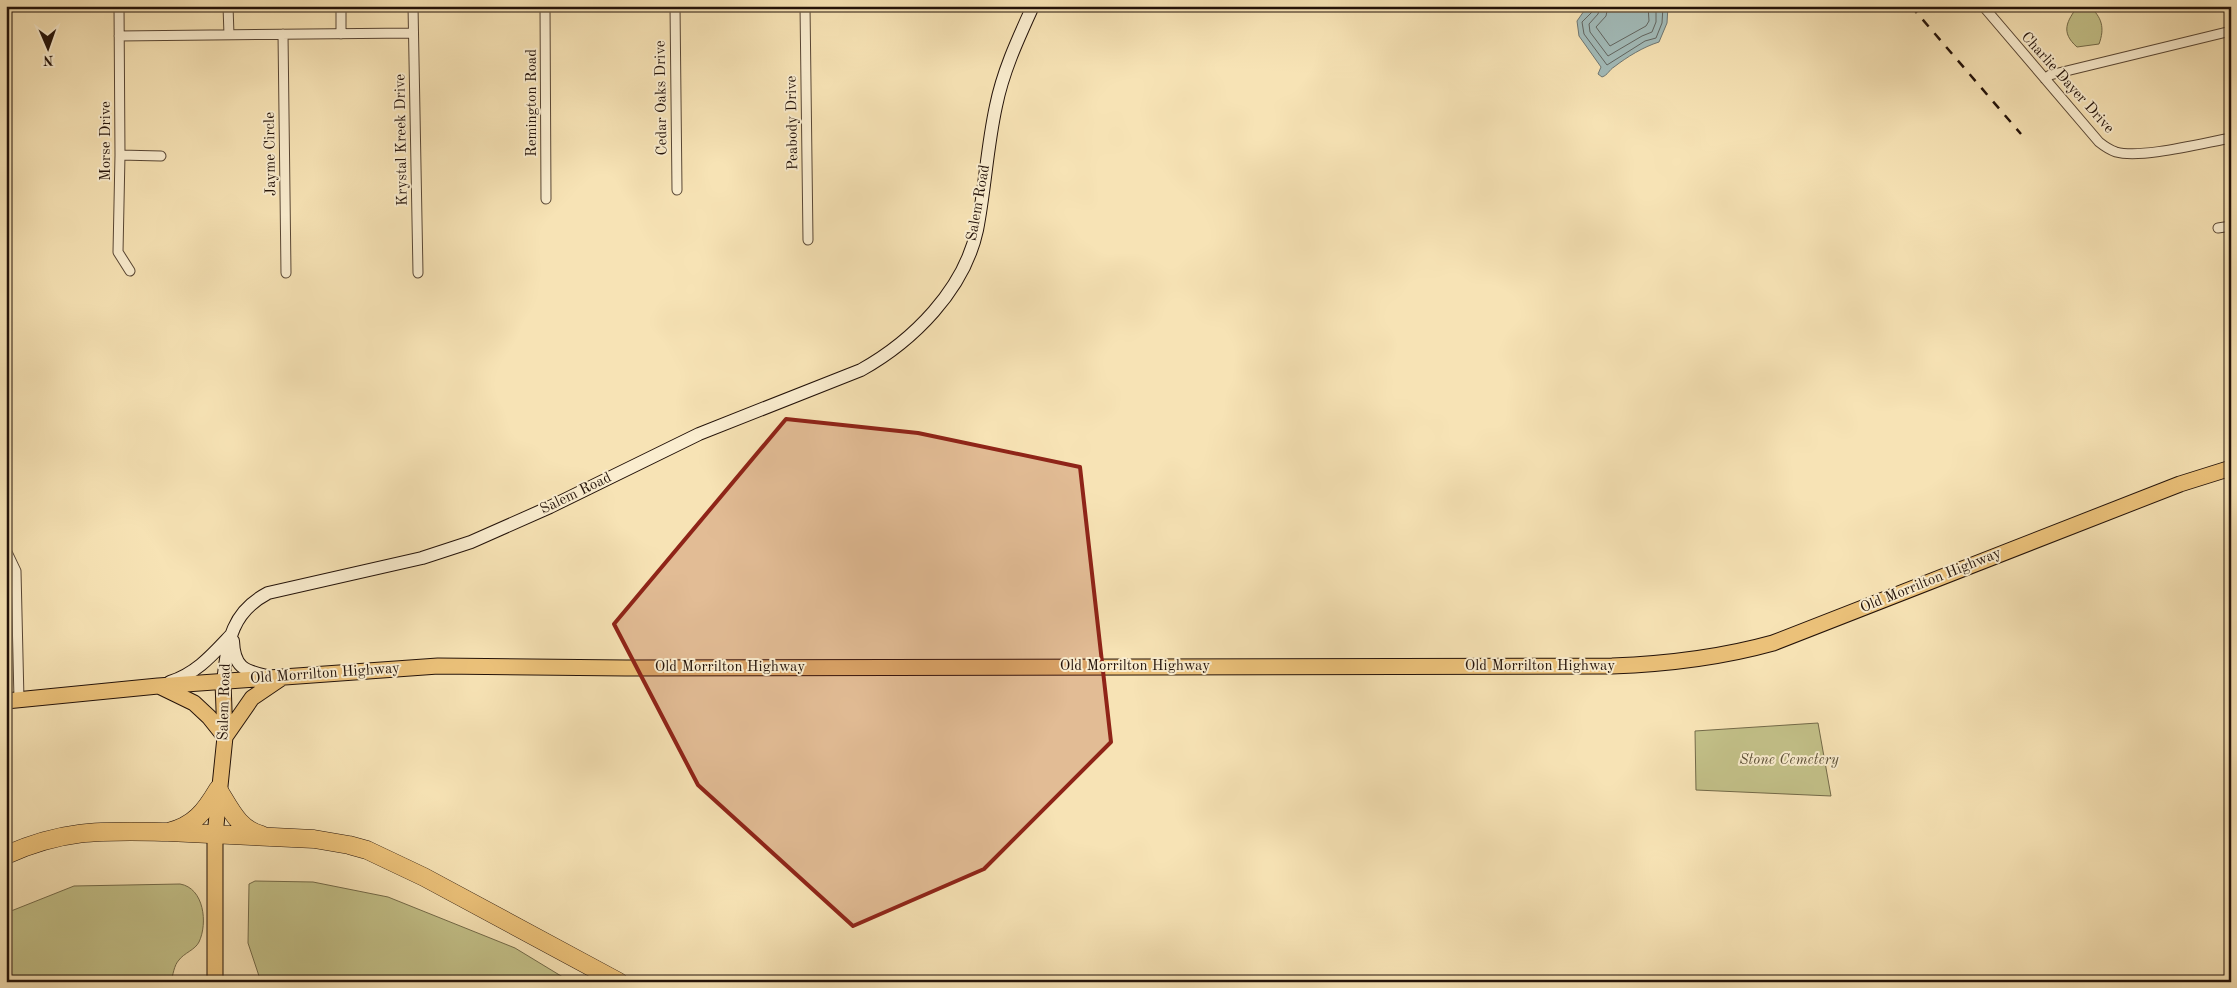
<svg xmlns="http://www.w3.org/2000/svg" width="2237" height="988" font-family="'Old Standard TT',serif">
  <rect width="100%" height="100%" fill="#f7e3b5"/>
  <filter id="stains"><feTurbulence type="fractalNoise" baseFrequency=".004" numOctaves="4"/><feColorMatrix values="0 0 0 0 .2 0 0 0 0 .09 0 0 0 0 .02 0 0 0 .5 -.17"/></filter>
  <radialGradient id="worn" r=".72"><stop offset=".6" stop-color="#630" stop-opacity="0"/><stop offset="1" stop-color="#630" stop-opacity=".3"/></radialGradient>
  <path fill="#c3c189" stroke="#736a49" d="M2078,6H2089C2102,17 2105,28 2099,44L2077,47C2060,32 2067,21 2078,6Z
    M1818,723L1831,796L1696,790L1695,731Z
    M255,881L313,882L388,897L515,948L571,982H261L248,943L249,884Z
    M180,884C204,888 208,923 199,942C195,950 184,953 179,960C174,965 173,975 171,982H6V913L74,886Z"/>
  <path fill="#a2bbb9" stroke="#6f7773" d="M1593,6H1668L1667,23L1659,42C1643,47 1627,57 1614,67C1609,70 1608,75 1602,77L1598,74L1601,67L1579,36L1577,21L1584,11Z"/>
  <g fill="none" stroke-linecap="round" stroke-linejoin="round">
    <path stroke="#626661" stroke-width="1" d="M1594,6L1593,11L1582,22L1584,34L1607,65L1645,41L1656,38L1662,23L1663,6
      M1600,6L1598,14L1589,24L1590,32L1608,56L1642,36L1652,32L1656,22V6
      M1608,6L1606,16L1596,27L1610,46L1646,26L1649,21L1648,6"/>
    <defs>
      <path id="street" d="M119,6L120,155L118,252L130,271
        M228,6L229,35
        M341,6V34
        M413,6L418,273
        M545,6L546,199
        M675,6L677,190
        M805,6L808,240
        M1983,6L2099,142C2104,146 2110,150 2116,152C2141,159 2203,143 2231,138
        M283,34L286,273
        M119,36L413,33
        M2045,79L2050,75L2231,31
        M120,155L161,156
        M2218,228L2231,226
        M6,550L16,571L19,700"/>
      <path id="secondary" d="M233,641C234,667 244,671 267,676
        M170,682C197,673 212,655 231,635
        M223,682C228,642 230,613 268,593L422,558L471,542L550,507L699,434L861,370C913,341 964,290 977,230C985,189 987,147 996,106C1003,71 1018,39 1033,6"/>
      <path id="primary" d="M159,686L194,703L209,717L225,737L252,698L280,679
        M6,701L158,686L438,666L626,668L1612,666C1667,664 1719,658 1773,643L2180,484L2231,468
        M215,982V835L225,737L223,682"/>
      <path id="highway" d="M168,832L314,839L349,845L367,850L424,877L619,982
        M6,855C66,828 105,831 168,832C194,826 205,811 218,789C230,808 239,830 262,835"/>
    </defs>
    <use href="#street" stroke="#584634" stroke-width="11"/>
    <use href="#secondary" stroke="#231209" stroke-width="14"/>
    <use href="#primary" stroke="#231209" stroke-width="17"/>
    <use href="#highway" stroke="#231209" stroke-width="19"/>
    <use href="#street" stroke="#faedcf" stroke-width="9"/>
    <use href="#secondary" stroke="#faedcf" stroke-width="12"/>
    <use href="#primary" stroke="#ecc27a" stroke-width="15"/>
    <use href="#highway" stroke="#ecc27a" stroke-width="18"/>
    <path stroke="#231209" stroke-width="2.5" stroke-dasharray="9 9" stroke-linecap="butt" d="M1911,6L2021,134"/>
  </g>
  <path fill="#8f2418" fill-opacity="0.2" stroke="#8f2418" stroke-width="4" stroke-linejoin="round" d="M786,419L918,433L1080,467L1111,742L984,869L853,926L698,785L614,624Z"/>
  <g text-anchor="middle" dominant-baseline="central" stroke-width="4" stroke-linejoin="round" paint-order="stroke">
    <g font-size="15" fill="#231209" stroke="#faedcf">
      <text transform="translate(2067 83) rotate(48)">Charlie Dayer Drive</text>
      <text transform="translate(662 98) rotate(-91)">Cedar Oaks Drive</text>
      <text transform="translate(532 103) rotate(-90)">Remington Road</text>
      <text transform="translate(793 123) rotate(-91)">Peabody Drive</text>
      <text transform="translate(402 140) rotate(-91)">Krystal Kreek Drive</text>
      <text transform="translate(106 141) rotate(-90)">Morse Drive</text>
      <text transform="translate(271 154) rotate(-91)">Jayme Circle</text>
      <text transform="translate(979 203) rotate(-80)">Salem Road</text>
      <text transform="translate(576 494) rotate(-26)">Salem Road</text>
      <text transform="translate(1931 581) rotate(-22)">Old Morrilton Highway</text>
      <text x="1135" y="666">Old Morrilton Highway</text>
      <text x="1540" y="666">Old Morrilton Highway</text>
      <text x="730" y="667">Old Morrilton Highway</text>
      <text transform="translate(325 674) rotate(-4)">Old Morrilton Highway</text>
      <text transform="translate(225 702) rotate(-88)">Salem Road</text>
    </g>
    <g font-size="15" font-style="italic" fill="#5b4f36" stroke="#faedcf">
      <text x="1789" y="760">Stone Cemetery</text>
    </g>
  </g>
  <rect width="2237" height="988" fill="none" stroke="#f7e3b5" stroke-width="25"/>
  <rect x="8" y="8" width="2222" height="973" fill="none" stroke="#231209" stroke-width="2.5"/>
  <rect x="12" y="12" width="2212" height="963" fill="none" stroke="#231209"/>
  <g transform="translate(48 48) rotate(178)" stroke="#faedcf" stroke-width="4" paint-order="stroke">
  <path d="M0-4L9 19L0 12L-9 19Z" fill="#231209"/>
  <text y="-8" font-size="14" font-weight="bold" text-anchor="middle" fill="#231209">N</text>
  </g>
  <rect width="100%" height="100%" filter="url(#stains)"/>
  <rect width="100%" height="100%" fill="url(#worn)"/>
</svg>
